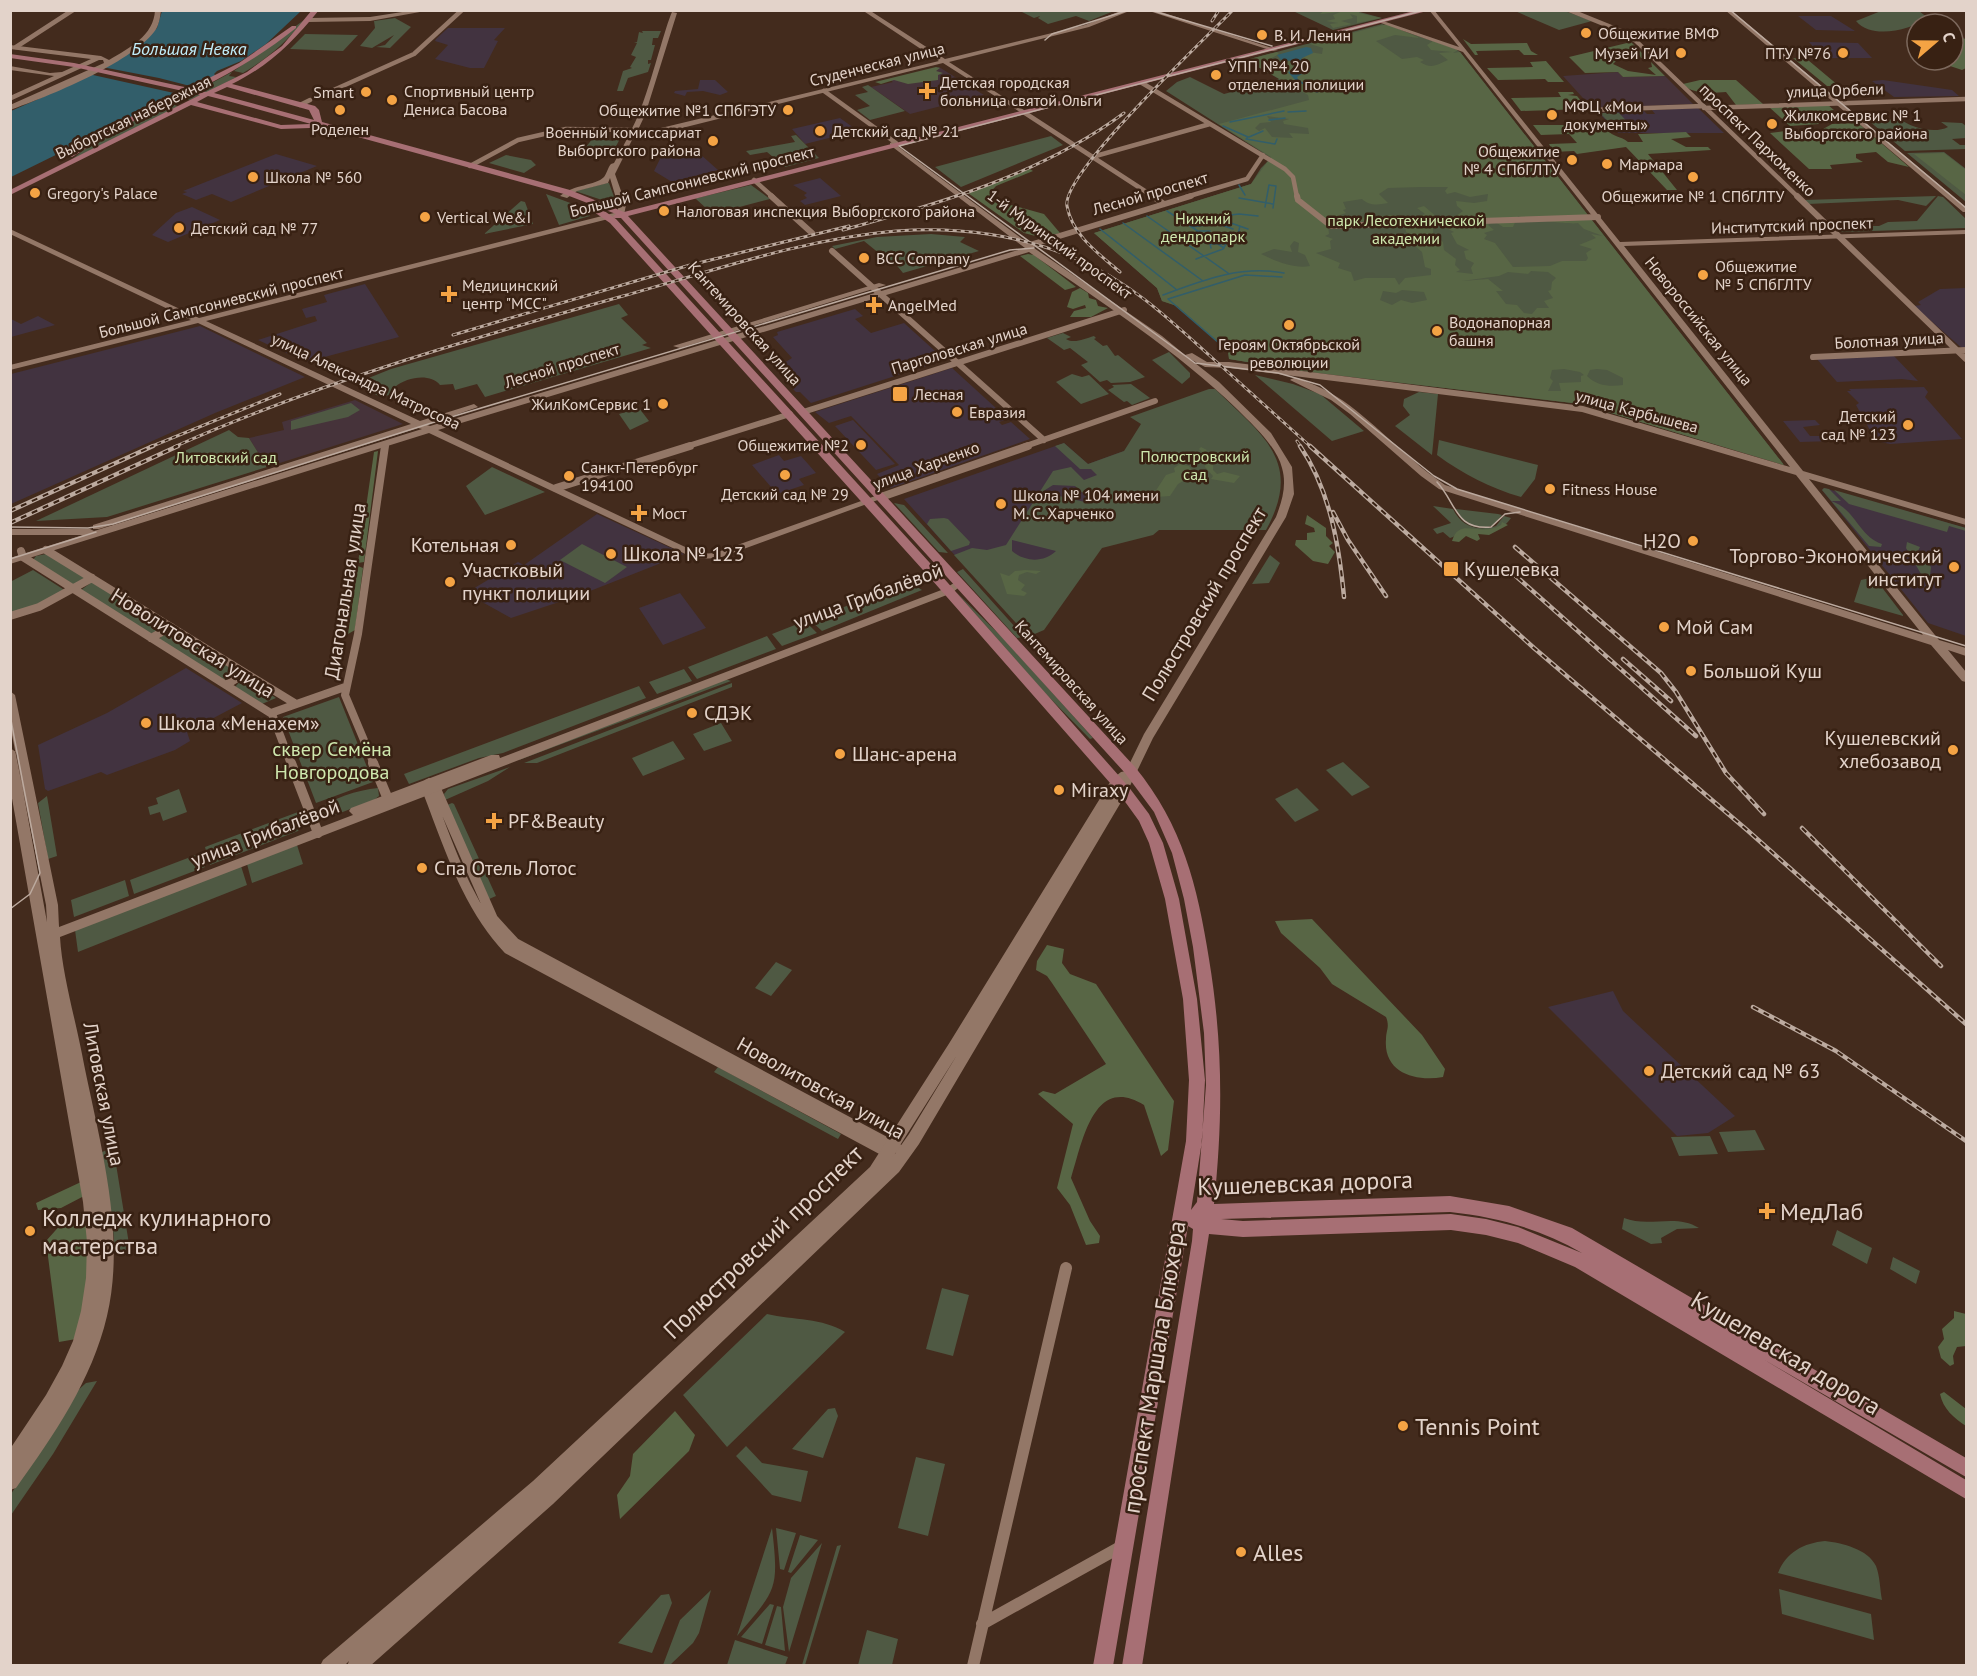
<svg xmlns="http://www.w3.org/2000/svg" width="1977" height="1676" font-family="'PT Sans',sans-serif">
  <rect width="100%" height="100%" fill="#432b1d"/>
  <path fill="#423340" d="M1798,16H1831L1855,31L1816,30Z
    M448,28H505L494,40L498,41L484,68H470L435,59L448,45L435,41L436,39Z
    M1809,42L1858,43L1872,58H1823Z
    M700,80H715L728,92L720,95L703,91L687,92L685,96L674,93L675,91L698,89Z
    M1883,80L1952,90L1959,96L1894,97L1872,81Z
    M1698,108L1724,133H1618L1599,113L1644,111L1647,114H1655L1652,110Z
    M840,118L854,128L847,130L849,133L805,144L792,129Z
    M276,154L317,166L231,202L212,194L196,200L182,194L187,192L183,191Z
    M700,154L718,170L672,182L654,171L661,157L679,159Z
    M820,178L841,196L805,205L800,201L807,198L804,195L807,193L793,185Z
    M192,207L220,220L168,242L152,235L176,213Z
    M365,284L399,337L306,362L258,340L317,321L315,316L306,318L302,309L327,302L324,295Z
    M1966,288V349H1963L1914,306L1921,305L1918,302L1940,289Z
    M855,309L863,316L855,319L871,333L904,323L945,360L811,403L800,392H796L793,389L796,387L776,368L792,358L773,337L778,335L777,332Z
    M38,316L55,325L11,337V319L21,324Z
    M200,326L305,377L215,413L11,504V374Z
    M1893,355L1918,381L1902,379L1837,382L1816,358Z
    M952,368L1008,419L999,422L1002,425L1011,422L1030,439L891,488L877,474L899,465L851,416L829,423L815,412Z
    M1924,387L1928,392L1925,397L1962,439L1890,444L1876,441L1856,405L1859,403L1847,391H1851L1849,389Z
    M853,420L895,464L876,470L835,426Z
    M1815,420L1820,425L1803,427L1810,436H1828L1833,441L1800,442L1783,421Z
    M1064,443L1088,464L1124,451L1055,570L960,561L904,499Z
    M779,455L784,461L801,456L816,473L799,479L804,485L777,494L752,465Z
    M1824,488L1966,528V636L1928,623L1822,490Z
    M597,514L684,554L580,595L511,618L466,593L518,562L524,565Z
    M680,593L706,628L663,645L639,608Z
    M186,668L242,703L187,732L190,741L175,750L107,775L101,772L48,791L45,789L38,745L107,713Z
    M1613,991L1623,1011L1735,1116L1708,1133L1677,1136L1548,1007Z"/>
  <path fill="#46333a" d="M939,67L984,95L910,114L871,87L893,82L889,79Z
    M1618,72L1623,77L1665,76L1693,104L1592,108L1563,76Z
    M355,400L403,424L267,467L249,438L284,430L282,422Z"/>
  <path fill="#4f5943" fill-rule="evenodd" d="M1020,11H1114L1089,21L1076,16L1048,24L1038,18L1040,16L1034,18Z
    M1293,11H1356L1382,18L1333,30Z
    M1515,11H1565L1592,21L1559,30Z
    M1881,11H1919L1928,18C1910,30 1872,40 1856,21Z
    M395,18L411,27L390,48L376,47L385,45L394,35L372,48L360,46L375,28L374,21Z
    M304,20C273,60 234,80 190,100L184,98L232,72L229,76L236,77L243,73L234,71Z
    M1382,24L1454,48L1460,52L1784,465L1581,404L1310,372L1229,359L1228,351L1177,306L1162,301L1157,288L1094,233L1251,184L1261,168L1271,158L1166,91L1177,82L1190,77L1224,94L1279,79L1246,60Z
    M642,31H661L658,38H653L652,45H655L651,60H648V64L651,63L648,72L628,78L623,91H617L623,71L632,68L630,67L636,57L631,55L637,43L634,42H637L639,32L643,33Z
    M305,34L358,35L343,51L290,49Z
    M868,85L871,87L905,111L870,120L857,110L870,106L855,95L868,92L862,87Z
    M170,103L179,107L69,162L93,142Z
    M1600,113H1619L1637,132L1616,130Z
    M1900,119C1911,128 1935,134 1948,127L1941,122L1962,123L1966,126V138L1952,139L1960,145H1966V149L1905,151L1869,121Z
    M617,131H624L613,152H591L586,147L593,138L613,141Z
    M796,135L819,158L785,167L767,152L750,155L746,151L795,142L791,136Z
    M1051,136L1063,145L961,187L935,167Z
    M1944,152L1966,169V202L1907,153Z
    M506,155L531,160L536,165L524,173L489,163Z
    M609,183L617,205L575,191L607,183Z
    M751,185L770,199L709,215L704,210L707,209L696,199H693Z
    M546,194L584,208L589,211L590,216L559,225Z
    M1936,196L1926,206L1898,200L1808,204L1804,200Z
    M1938,196L1943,197L1966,219V228L1841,232L1831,226H1879L1888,222L1917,221Z
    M521,201L525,202L533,224L484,234Z
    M931,234L965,237L960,242L979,251L903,273L894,262L891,263L864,241L835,249L832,246L877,237Z
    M619,304L628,315L621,318L647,343L642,345L651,348L485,397L477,384L455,390L453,384L440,385C430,373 407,377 395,387L394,394L380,397L356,383L391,369Z
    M1063,333L1071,337L1066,339C1074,344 1084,339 1094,336L1096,338L1094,339L1103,346L1107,345L1115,356L1118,355L1145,377L1130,382L1111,383L1107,380L1100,382L1081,365L1088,362L1070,348L1064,350L1047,338Z
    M1169,352L1190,373V377L1182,384L1152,360Z
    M1072,374L1082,377L1089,375L1109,394L1081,404L1056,382Z
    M1255,375L1293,384L1320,394L1364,431L1332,441Z
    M1131,384L1150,398L1132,405L1127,401L1124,402L1108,390L1114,387L1112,385Z
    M1209,389H1215C1262,435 1304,461 1266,530H1159L1153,535L1102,548L1044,630L1030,636L1026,634L954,555L972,548L987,550L1006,545L1053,471L1071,467L1084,480L1097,475L1091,469H1080L1055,446L1064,443L1088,464L1124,451L1141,424L1130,417ZM1053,485L1075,486L1085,495V502L1042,492ZM1012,540L1056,551C1044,563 1024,562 1012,551Z
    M1419,392L1438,394L1432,455L1395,426L1410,415L1403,406L1404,399Z
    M351,403L360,410L348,417L291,430V421Z
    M639,408L649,421L630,430L619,414Z
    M229,430L238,437L249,438L267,467L107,517L36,521Z
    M1439,440L1538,465L1535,479L1521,497C1490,488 1463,474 1437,455Z
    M492,467L545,492L485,515L466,486Z
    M1824,488L1829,489L1841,501H1831C1856,509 1858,536 1882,544L1881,547L1869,546L1822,490Z
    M1834,490L1966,528V531L1949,526L1947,532L1849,504Z
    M894,503L904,505L948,553L939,552Z
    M1433,506L1453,509C1461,526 1477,532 1496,526L1504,516L1511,518C1499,535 1486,530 1468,532C1462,532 1456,536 1450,538L1443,532L1437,534L1433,529L1451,523Z
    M1456,509L1498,514L1502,515L1494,525C1479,531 1460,526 1456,509Z
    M944,518L948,519L970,542L969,545L951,551L927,524L930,519Z
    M1907,542L1920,547L1918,551L1931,567L1930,576L1921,574L1906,548Z
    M582,544L627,567L605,583L560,560Z
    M46,554L86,578L74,585L33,560L36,556Z
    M1270,555L1280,563L1269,583L1252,584Z
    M963,569L1024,637L1017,638L957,572Z
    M33,570L66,591L42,604L11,614L10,582Z
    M1874,577L1903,615V616L1854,602L1861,580Z
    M92,582L163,626V628L150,634L81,590Z
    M909,582L922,590L822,631L810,620Z
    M956,592L1004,639L1093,738L1090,739L1046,694Z
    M805,621L817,633L782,646L772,634Z
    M172,631L237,672V674L223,680L159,639L166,632Z
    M767,636L776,649L697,679L688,667Z
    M684,669L692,681L657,694L649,682Z
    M242,679H247L276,698L262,704L235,687Z
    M725,679L731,681L519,760L520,759Z
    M732,683V687L537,763H524Z
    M639,686L646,698L503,753L479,758L409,784L404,774Z
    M339,697L373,782L316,803L283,717Z
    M721,723L732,741L704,751L693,734Z
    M673,741L685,759L643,776L632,758Z
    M1343,762L1370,787L1352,796L1326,770Z
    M510,767L488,781L445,800L444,794L448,789Z
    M378,788L379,796L374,800L327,818L317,817L315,812C332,798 357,790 378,788Z
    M1297,788L1319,810L1295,822L1275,799Z
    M179,789L187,812L163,821L160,812L150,815L148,807L158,804L156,798Z
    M47,796L57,856L48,859L38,803Z
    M452,803L454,804L496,896L489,899L447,805Z
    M298,812L300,816L306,815V819L298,831L210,865L205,847Z
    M297,845L303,864L252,883L247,864Z
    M201,853L205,867L134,894L130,880Z
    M241,866L247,885L78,952L75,930Z
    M125,880L129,896L74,917L71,900Z
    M776,962L792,970L771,996L755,988Z
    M718,1067L841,1134L838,1139L714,1072Z
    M1755,1130L1765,1150L1728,1152L1719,1132Z
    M1710,1136L1718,1154L1679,1156L1671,1137Z
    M111,1148L114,1152L130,1250L115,1251L113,1229L100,1153Z
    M1624,1218C1649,1228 1676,1213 1699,1228L1677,1229L1661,1238L1662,1243L1651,1244L1622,1229Z
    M1837,1230L1872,1248L1867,1264L1832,1245Z
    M1893,1257L1920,1271L1916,1284L1890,1269Z
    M942,1288L969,1295L953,1356L926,1349Z
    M767,1314C793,1320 823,1318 845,1332L727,1447L683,1395Z
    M97,1381L53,1454L11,1515V1494L76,1392L86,1383Z
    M835,1408L838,1416L823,1458L792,1449L828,1409Z
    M746,1446L762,1463L808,1471L801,1502L772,1495L736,1456Z
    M916,1457L945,1464L928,1536L898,1528Z
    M772,1528C779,1590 777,1589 737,1636Z
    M776,1528L796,1533L784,1570L780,1569Z
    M800,1535L818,1540L791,1573L788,1572Z
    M1825,1541C1842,1543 1868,1549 1876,1566C1880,1576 1880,1590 1882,1600L1778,1573C1786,1552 1804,1543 1825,1541Z
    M822,1543L789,1652L783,1607L791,1578Z
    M841,1545L805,1665H802L837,1546Z
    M1779,1589L1871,1614L1874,1640L1782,1614Z
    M711,1590L699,1633L693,1643L670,1665H663L680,1620Z
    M669,1594L672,1603L652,1653L618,1643L661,1595Z
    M770,1604L774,1605L762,1644L741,1637Z
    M777,1606L781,1607L785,1651L765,1645Z
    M867,1630L898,1639L892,1665H858Z
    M735,1640L788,1657L785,1665H727Z"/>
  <path fill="#586645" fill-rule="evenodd" d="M1325,10L1360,11L1359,13L1381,18L1357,23V16L1350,14L1353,18L1341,21L1352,24L1333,28L1330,24L1338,23L1326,21L1335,19L1333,15L1340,12L1320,14Z
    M1387,24L1420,38L1395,35L1376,41L1402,59L1417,57L1424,60L1420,62C1432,70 1438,64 1448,60L1439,53L1452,52L1431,50L1427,45L1433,41L1458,50L1453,53L1460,52L1784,465L1581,404L1310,372L1229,359L1228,351L1177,306L1162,301L1157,288L1094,233L1251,184L1271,157L1219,124L1309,100L1308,95L1246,60L1277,52L1279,54L1270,59L1272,62L1291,61L1296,64L1309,52L1322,54L1323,48L1310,44ZM1267,116L1289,119L1283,121L1284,124L1308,128L1309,134L1289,133L1293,138L1272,137L1265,128L1259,131L1255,128L1260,123L1271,122ZM1421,187H1448L1445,191L1447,194L1455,192L1470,197L1488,194L1487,201L1474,203L1456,201L1457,206L1463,211L1456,216L1438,218L1424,206L1417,208L1425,214L1411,219L1393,215L1348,219L1340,215L1346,213L1343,210L1346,209L1343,202L1362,199C1369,206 1378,205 1388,203L1379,194L1388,188ZM1518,216C1526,219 1572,225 1578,223L1584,229L1603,236L1591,234L1596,238L1579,245L1592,249L1586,253L1588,258L1586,261H1562L1550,266L1513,267L1495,243L1484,239L1487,235L1484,233L1494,230L1488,225L1494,221L1503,227H1513ZM1321,218L1338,222L1425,220L1405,227L1406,232L1421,240L1414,245L1422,252L1425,267L1431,269V275L1405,278L1399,285L1395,278H1365L1354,281L1351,272L1338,268L1340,263L1316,253L1331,249L1330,241L1333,239L1325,236L1329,234L1328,225ZM1433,225H1450L1448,229L1454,232L1451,233L1457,244L1469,250L1464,251L1466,259L1474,263L1471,268L1473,274L1456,272L1460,270L1455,265L1456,259L1444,250L1443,242L1433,233ZM1294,241L1299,243L1298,252L1305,255L1310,266C1295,269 1275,261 1261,254L1274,249L1292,252L1290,246ZM1531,271L1548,272L1556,278L1552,282L1551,290L1548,291L1553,298L1544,301L1549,308H1537L1532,314L1524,313L1517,305L1506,304L1496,291H1503L1488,279L1462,281L1499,276L1508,272L1528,274ZM1402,290L1424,292L1427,300L1412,303L1401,300L1392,305L1380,300L1383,291L1396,293ZM1564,369L1580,372L1584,375L1581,376V382L1559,383L1561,391H1548L1553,381L1550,378L1552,370ZM1597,369L1607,370L1623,378V385C1610,387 1597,386 1587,376L1590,370Z
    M1953,36L1966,39V68L1962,70L1932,60H1953V44L1958,43L1953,41Z
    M1463,39L1471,44L1527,43L1531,51L1538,55H1524L1519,50L1476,51L1478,55H1475Z
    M1631,42L1649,60L1641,58L1638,52C1619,53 1616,47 1596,52L1611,56L1616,61L1613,64L1628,71L1656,75L1648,68L1652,67L1651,62L1665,76L1623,77L1618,72L1585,73L1569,57Z
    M1793,58L1808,60L1839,86H1827Z
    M1546,61L1564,82H1548L1545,79L1498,80L1487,68L1533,67L1530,62Z
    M936,67L940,68L936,71L943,73L938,75V80L908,84L894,80L881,84L875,82Z
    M1700,80H1736L1763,104L1736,105L1726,92C1712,93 1693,95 1683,84Z
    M1558,92H1573L1574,94L1568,95L1577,96L1582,102L1565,104L1585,109L1521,111L1511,98L1561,97Z
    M1828,105L1834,110L1811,115L1819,124L1790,126L1769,107Z
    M1858,123L1909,167L1888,162L1876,152L1856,154V158L1863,162L1830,165L1832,169H1809L1770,133L1792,130L1796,134L1816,133L1832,124Z
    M1533,125H1576L1582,131L1607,130C1613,137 1621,136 1628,142H1643L1638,134H1641L1686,132L1691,137L1671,139L1686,147H1708L1711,150L1648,154L1677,190H1667L1626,147L1577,154L1574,151L1553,152L1549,144L1577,143L1569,134L1541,135Z
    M1944,153L1966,170V195L1914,154Z
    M1030,169L1033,171L996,186L989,194L1000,202L1044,214L1060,233L1043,238L1024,233L968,193Z
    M1028,254L1034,255L1076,287L1065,290L1020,256Z
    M1080,288L1088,293L1089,298L1096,300L1098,306L1108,308L1091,317H1070L1074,311L1086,308L1085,305L1073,309L1067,307L1072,292Z
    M1201,447L1207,450L1205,452C1211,456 1214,463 1213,470L1217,474L1224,472L1240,476L1234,483L1211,479L1213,476L1205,467L1207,457L1199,449Z
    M378,451L364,562L358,563L374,452Z
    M1180,464L1189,466L1191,469L1183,476L1185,480L1178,484L1170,496L1157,497L1155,492L1166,475L1175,472L1174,468Z
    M1307,515L1326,528V536L1333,543L1329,546L1335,552L1328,564L1313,561L1295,545L1296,540H1307V533L1315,532L1314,528L1305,524Z
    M1502,522L1508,525L1489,535L1478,534L1480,539L1477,541L1466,536L1459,542L1452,541C1460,516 1479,538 1501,525Z
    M358,566L363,568L355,630L348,634Z
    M1025,570L1041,571L1036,574L1027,572L1019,575L1018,580L1025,585L1021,590L1027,593L1024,596L1007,594L1000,573L1009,576L1015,571Z
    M1312,919L1422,1035L1445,1069L1443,1077C1416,1082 1383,1073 1386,1039C1386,1030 1390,1027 1386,1017L1332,984L1320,968L1281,933L1275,921Z
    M1047,945L1064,949L1062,963L1070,974L1096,984L1174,1101L1168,1150L1161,1156L1144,1105C1093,1073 1082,1144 1071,1178L1090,1221L1100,1236L1099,1243L1086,1245L1070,1205L1057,1188L1073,1124L1038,1094L1043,1091L1055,1094L1106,1064L1052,983L1047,976L1036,970L1037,961Z
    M81,1182L84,1196L61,1208L38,1210L36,1203Z
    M85,1211C94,1254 87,1297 76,1339L59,1342L46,1241L63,1222Z
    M1954,1311L1966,1314V1346L1957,1347L1953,1356L1954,1364L1950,1366L1941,1358L1938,1347L1944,1339L1942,1329L1954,1318Z
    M1944,1392L1966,1409V1426C1954,1418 1943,1409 1940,1394Z
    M675,1411L695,1435L689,1451L620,1519L617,1495L630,1476L633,1454Z"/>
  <path fill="#325e6a" d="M162,11H301L266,44L241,61L217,71L214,74L216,76L11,177V111L43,97L140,45L157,28Z
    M1306,47L1311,48L1313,53L1302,58L1298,71L1302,74L1297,77L1299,81H1296L1288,72L1293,71L1295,61L1281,60L1277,55Z"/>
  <path fill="#432b1d" d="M97,66L159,78L198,88L183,95L84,73Z"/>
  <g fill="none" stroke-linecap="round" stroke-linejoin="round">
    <path stroke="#325e6a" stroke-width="1.5" d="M1299,81L1317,92
      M1288,112L1306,111
      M1269,120L1285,118
      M1230,122L1284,111
      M1223,126L1248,137L1246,139L1275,144L1277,139
      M1249,137L1263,131
      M1239,185L1245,195
      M1239,198L1273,204
      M1265,207L1269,185L1276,186L1273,208
      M1167,211L1224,248
      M1147,216L1228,273
      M1181,221L1239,214L1258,216
      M1123,223L1203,281
      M1219,224L1233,229
      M1192,227L1228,222L1248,229
      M1100,229L1177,290
      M1203,235L1205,243
      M1193,236L1197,231H1210
      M1207,237L1234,238
      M1237,238L1240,226
      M1196,259L1223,249L1226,244H1210L1211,248
      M1163,295C1203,280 1241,265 1284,273
      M1168,299L1245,275L1282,277
      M1168,299L1220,344"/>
    <path stroke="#937767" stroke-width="4.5" d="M1569,10L1621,31L1636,41L1798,197
      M16,47L73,10
      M1142,83L1285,169L1293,177L1297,197
      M824,91L896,143
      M318,97L414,54L462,10
      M300,105L310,100
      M1704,108L1966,99
      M1591,110L1703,106
      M1025,113L1154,197
      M1092,157L1210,124
      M470,166L518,140L566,129L631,130
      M754,180L773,197
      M1186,197L1247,179L1263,155"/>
    <path stroke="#937767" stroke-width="6" d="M771,196L812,233
      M1152,196L1164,204
      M1297,196L1298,200L1331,226L1598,217
      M1797,196L1966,359
      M1033,244L1191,196
      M832,251L1044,440
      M1813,357L1966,350
      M803,412L1124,310
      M385,447V444
      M685,447L790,414
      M1023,447L1155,401"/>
    <path stroke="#937767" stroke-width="8" d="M556,488L690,446
      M881,497L1028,446
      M46,550L296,704
      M21,551L23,557L272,714L291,764
      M10,616L39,607L92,578
      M151,638L171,627
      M226,685L245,673
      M271,713L345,687
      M374,764L345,695L358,634L385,446"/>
    <path stroke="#937767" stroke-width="10" d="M291,763L318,833
      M373,763L390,804
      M430,783L436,789L493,919L515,943L897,1148
      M428,784V792C449,846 467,906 508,949L890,1154"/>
    <path stroke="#937767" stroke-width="12" d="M982,1624L1124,1545
      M973,1666L1066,1268"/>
    <path fill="#937767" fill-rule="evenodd" d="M155,10H161C160,18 159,26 154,32C129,64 49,96 10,110V105L104,63L103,60H99L10,101V96L54,76L10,70V66L50,73L62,72L91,59L10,49V45L101,56L109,60C129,48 154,36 155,10Z
      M415,10H431L370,21L309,22L306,20L309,18L370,17Z
      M862,10H869L945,59L1085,25L1123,10H1132L1089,27L949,62L1027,112V114H1023L943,63L646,137L633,138L615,174L626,205L624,215L206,321L420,421L474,404L478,407L427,425L430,426L1025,248L890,145V143L892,142L1029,244L1035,243L1034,248L1162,336L1185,355L1192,353L1207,362H1229L1583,406L1790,467L1463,52L1378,22L1383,21L1459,47L1429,10H1434L1620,242L1966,230V234L1624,246L1803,471L1966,519V525L1809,479L1939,640L1966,648V656L1948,650L1966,672V682L1962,681L1931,645L1439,489L1421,476L1350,414L1331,400L1290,380C1296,376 1300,379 1307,382C1349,397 1378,431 1412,459C1422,469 1434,477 1445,485L1923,635L1796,475L1582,412L1229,368L1205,367L1190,359L1219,382L1271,433L1292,467L1294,494L1286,517L1153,738L1127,792L919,1144L899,1172L553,1504L370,1666H347L349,1661L344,1666H320L323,1660L533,1481L870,1167L950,1042L1112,779L1121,772L1126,771L1144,734L1276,517C1282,501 1287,485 1282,468C1277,447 1253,425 1238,410C1175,349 1101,302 1029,252L438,430L700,554L715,553L878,495H884L886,497L719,558L696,559L429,433L10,564V558L83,535H10V529H90L94,531L422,429L418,428L99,529H93V525L411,424L198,323L10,370V365L191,320L10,234V229L199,318L618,212V205L610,178L608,183L577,191L567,198L560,196C574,184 595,186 604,177C607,173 608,167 611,164L614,163L627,139L625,137C641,128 662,34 672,12L677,13L645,115L636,134L939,61ZM957,1055L909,1134L892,1158Z
      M1146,10H1155L1278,50L1273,51Z
      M1725,10H1731L1966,207V212H1963Z
      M879,283L886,285L680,348L673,346Z
      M959,580L964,583L952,593L60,937C62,973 75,1018 82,1054C98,1137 127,1231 107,1316C92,1380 54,1435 16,1488L10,1490V1449L46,1395L62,1366L73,1341L81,1311L86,1278L87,1242L83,1202L10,787V748L16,752L47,922L46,905L10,725V691L15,695L58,905L59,927L353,815L349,811L351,808L491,755H499L500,758L944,589Z"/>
    <path fill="#a76f74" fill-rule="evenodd" d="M312,10H319C293,42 269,66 232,84L315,106L319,110L322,122L570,190L624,212L1418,10H1431L628,216L1135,767C1183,826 1197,885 1209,959C1223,1044 1223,1118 1214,1204L1450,1196L1509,1206L1572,1228L1966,1458V1477L1763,1359L1966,1480V1499L1575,1267L1518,1243L1486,1235L1451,1230L1243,1237L1209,1234L1142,1666H1122L1192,1241L1193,1229L1188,1226L1113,1666H1093L1186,1141L1189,1080L1183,999L1165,899L1149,843L1139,821L1118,792L932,580L610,223L594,212V208H600L616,219L940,574L1128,786L1149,814L1163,843L1179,899L1197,999L1205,1080L1202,1141L1191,1210L1197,1202L1206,1085L1204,1033L1193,947L1184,899L1172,853L1154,812L1125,773L621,218H614L613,216L616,214L564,194L224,100L208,96L197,102L281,125L310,124L314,126L310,128L281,129L191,105L10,195V190L200,95L191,93L158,108L101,139L72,157H69V153L124,120L183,91L74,67L10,58V54L74,63L189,88L239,63L292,26H296V28C265,53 233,72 197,90L206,92L247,72L282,46ZM227,87L309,110L314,120L214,93ZM1450,1212C1497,1217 1541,1229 1582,1253L1518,1227L1486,1219L1451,1214L1243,1221L1221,1219Z"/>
    <path stroke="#bcaa9f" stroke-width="1.5" d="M1150,10L1272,46
      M1425,10L899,146L1195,363L1278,373L1320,385L1434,476L1457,489L1966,646
      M1730,10L1966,208
      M1045,40L1052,34L1129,10
      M1437,482C1457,504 1455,530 1491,527L1505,514L1520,512
      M10,527L88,528L113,524L441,420L1010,250L1034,248
      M10,559L96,532
      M10,715L40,873L30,894L10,909"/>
    <defs>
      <path id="rail-far1" d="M1212,21L1219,10
        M843,230C941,203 1042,174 1124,113
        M1120,272C1099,254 1072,235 1067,206C1061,174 1205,39 1233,10
        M453,335L690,265L849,226
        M1297,441L1301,447
        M150,447L280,394
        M174,447C320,382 470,339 623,296C713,271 802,239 896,231C958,226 1022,235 1079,260C1130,282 1169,319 1209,355C1243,386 1277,416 1311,447"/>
      <path id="rail" d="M1300,446C1330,490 1339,545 1344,597
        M1310,446L1534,648L1747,830L1966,1024
        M10,511L153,446
        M1333,512L1348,540L1386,596
        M10,523L178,446
        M1515,547L1661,673L1676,692L1726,773L1764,814
        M1509,570L1696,736
        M1623,659L1671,701
        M1802,828L1941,966
        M1753,1007L1836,1051L1966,1141"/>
    </defs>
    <use href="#rail-far1" stroke="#bcaa9f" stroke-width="3"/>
    <use href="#rail" stroke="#bcaa9f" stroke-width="4.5"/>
    <use href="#rail-far1" stroke="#382113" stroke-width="1.5" stroke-dasharray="4" stroke-linecap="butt"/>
    <use href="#rail" stroke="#382113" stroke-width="2" stroke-dasharray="6" stroke-linecap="butt"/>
  </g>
  <g fill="#f4a344" stroke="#382113" stroke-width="2">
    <circle cx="1586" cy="33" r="6"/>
    <circle cx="1262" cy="35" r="6"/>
    <circle cx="1681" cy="53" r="6"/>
    <circle cx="1843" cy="53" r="6"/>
    <circle cx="1216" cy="75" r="6"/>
    <path d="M924 82h6v6h6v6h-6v6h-6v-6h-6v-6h6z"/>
    <circle cx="366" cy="92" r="6"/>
    <circle cx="392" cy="100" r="6"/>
    <circle cx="340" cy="110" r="6"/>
    <circle cx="788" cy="110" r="6"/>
    <circle cx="1552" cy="115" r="6"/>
    <circle cx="1772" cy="124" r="6"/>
    <circle cx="820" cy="131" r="6"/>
    <circle cx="713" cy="141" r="6"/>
    <circle cx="1572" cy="160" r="6"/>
    <circle cx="1607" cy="164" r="6"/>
    <circle cx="253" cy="177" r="6"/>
    <circle cx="1693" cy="177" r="6"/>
    <circle cx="35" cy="193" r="6"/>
    <circle cx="664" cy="211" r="6"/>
    <circle cx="425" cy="217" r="6"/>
    <circle cx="179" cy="228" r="6"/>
    <circle cx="864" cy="258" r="6"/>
    <circle cx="1703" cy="275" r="6"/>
    <path d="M446 285h6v6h6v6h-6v6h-6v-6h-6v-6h6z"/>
    <path d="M871 296h6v6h6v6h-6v6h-6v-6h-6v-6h6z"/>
    <circle cx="1289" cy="325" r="6"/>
    <circle cx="1437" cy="331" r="6"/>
    <rect x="892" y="386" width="16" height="16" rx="3"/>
    <circle cx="663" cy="404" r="6"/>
    <circle cx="957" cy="412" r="6"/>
    <circle cx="1908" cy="425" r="6"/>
    <circle cx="861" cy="445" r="6"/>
    <circle cx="785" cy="475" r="6"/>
    <circle cx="569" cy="476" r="6"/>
    <circle cx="1550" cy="489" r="6"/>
    <circle cx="1001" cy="504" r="6"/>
    <path d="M636 504h6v6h6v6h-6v6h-6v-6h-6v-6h6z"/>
    <circle cx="1693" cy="541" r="6"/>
    <circle cx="511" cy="545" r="6"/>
    <circle cx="611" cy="554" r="6"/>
    <circle cx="1954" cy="567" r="6"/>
    <rect x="1443" y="561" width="16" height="16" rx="3"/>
    <circle cx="450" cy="582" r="6"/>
    <circle cx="1664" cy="627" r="6"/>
    <circle cx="1691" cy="671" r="6"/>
    <circle cx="692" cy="713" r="6"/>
    <circle cx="146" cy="723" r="6"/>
    <circle cx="1953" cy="750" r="6"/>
    <circle cx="840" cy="754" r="6"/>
    <circle cx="1059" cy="790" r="6"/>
    <path d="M491 812h6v6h6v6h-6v6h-6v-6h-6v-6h6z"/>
    <circle cx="422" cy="868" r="6"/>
    <circle cx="1649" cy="1071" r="6"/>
    <path d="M1764 1202h6v6h6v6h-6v6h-6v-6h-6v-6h6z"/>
    <circle cx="30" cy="1231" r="6"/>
    <circle cx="1403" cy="1426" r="6"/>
    <circle cx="1241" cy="1552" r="6"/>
  </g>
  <g text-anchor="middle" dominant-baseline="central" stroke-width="5" stroke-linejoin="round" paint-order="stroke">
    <g font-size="16" fill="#e3d3ca" stroke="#382113" text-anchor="start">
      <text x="1598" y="33">Общежитие ВМФ</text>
      <text x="1274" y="35">В. И. Ленин</text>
      <text x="1669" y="53" text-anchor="end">Музей ГАИ</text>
      <text x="1831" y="53" text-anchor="end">ПТУ №76</text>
      <text x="1228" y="66">УПП №4 20<tspan x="1228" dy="18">отделения полиции</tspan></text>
      <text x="940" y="82">Детская городская<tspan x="940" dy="18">больница святой Ольги</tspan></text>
      <text x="404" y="91">Спортивный центр<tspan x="404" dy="18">Дениса Басова</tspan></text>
      <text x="354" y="92" text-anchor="end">Smart</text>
      <text x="1564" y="106">МФЦ «Мои<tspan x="1564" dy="18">документы»</tspan></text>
      <text x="776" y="110" text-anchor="end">Общежитие №1 СПбГЭТУ</text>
      <text x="1784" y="115">Жилкомсервис № 1<tspan x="1784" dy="18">Выборгского района</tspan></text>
      <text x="340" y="129" text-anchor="middle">Роделен</text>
      <text x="832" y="131">Детский сад № 21</text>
      <text x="701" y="132" text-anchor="end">Военный комиссариат<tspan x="701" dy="18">Выборгского района</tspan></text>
      <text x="1560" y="151" text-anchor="end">Общежитие<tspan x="1560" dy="18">№ 4 СПбГЛТУ</tspan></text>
      <text x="1619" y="164">Мармара</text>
      <text x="265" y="177">Школа № 560</text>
      <text x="47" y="193">Gregory's Palace</text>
      <text x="1693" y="196" text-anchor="middle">Общежитие № 1 СПбГЛТУ</text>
      <text x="676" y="211">Налоговая инспекция Выборгского района</text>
      <text x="437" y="217">Vertical We&amp;I</text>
      <text x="191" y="228">Детский сад № 77</text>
      <text x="876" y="258">BCC Company</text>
      <text x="1715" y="266">Общежитие<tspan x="1715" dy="18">№ 5 СПбГЛТУ</tspan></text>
      <text x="462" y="285">Медицинский<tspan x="462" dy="18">центр "МСС"</tspan></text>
      <text x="888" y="305">AngelMed</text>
      <text x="1449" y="322">Водонапорная<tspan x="1449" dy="18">башня</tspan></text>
      <text x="1289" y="344" text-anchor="middle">Героям Октябрьской<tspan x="1289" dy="18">революции</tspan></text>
      <text x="914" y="394">Лесная</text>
      <text x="651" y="404" text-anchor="end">ЖилКомСервис 1</text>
      <text x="969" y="412">Евразия</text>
      <text x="1896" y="416" text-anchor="end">Детский<tspan x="1896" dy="18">сад № 123</tspan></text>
      <text x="849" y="445" text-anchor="end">Общежитие №2</text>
      <text x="581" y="467">Санкт-Петербург<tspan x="581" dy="18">194100</tspan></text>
      <text x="1562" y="489">Fitness House</text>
      <text x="785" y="494" text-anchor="middle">Детский сад № 29</text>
      <text x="1013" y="495">Школа № 104 имени<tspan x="1013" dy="18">М. С. Харченко</tspan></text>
      <text x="652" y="513">Мост</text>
    </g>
    <g font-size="16" fill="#e3d3ca" stroke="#382113">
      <text transform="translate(877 64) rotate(-14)">Студенческая улица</text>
      <text transform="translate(1835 90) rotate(-2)">улица Орбели</text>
      <text transform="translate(133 117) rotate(-26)">Выборгская набережная</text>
      <text transform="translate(1758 140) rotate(44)">проспект Пархоменко</text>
      <text transform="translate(692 181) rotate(-14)">Большой Сампсониевский проспект</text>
      <text transform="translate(1150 193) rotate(-16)">Лесной проспект</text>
      <text transform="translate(1792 225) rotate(-2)">Институтский проспект</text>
      <text transform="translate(1060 244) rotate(36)">1-й Муринский проспект</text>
      <text transform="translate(221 302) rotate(-14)">Большой Сампсониевский проспект</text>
      <text transform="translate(1699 321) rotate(51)">Новороссийская улица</text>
      <text transform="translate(745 323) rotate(48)">Кантемировская улица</text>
      <text transform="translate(1889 340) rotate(-3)">Болотная улица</text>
      <text transform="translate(959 348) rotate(-17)">Парголовская улица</text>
      <text transform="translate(562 365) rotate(-17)">Лесной проспект</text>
      <text transform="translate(366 381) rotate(25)">улица Александра Матросова</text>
      <text transform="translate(1637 411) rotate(15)">улица Карбышева</text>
      <text transform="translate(926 465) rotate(-20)">улица Харченко</text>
      <text transform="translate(1072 682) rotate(48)">Кантемировская улица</text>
    </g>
    <g font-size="16" fill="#cfe8ae" stroke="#382113">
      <text x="1203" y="218">Нижний<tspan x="1203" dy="18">дендропарк</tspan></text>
      <text x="1406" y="220">парк Лесотехнической<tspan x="1406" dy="18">академии</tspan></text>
      <text x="1195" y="456">Полюстровский<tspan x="1195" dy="18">сад</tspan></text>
      <text x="226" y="457">Литовский сад</text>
    </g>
    <g font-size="18" font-style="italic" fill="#c0edfa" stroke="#382113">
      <text x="189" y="48">Большая Невка</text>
    </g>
    <g font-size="20" fill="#e3d3ca" stroke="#382113" text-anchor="start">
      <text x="1681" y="541" text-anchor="end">H2O</text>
      <text x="499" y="545" text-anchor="end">Котельная</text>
      <text x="623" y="554">Школа № 123</text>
      <text x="1942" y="556" text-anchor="end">Торгово-Экономический<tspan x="1942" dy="23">институт</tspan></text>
      <text x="1464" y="569">Кушелевка</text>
      <text x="462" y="570">Участковый<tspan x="462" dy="23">пункт полиции</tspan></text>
      <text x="1676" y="627">Мой Сам</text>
      <text x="1703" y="671">Большой Куш</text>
      <text x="704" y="713">СДЭК</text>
      <text x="158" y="723">Школа «Менахем»</text>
      <text x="1941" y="738" text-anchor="end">Кушелевский<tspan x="1941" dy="23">хлебозавод</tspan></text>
      <text x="852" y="754">Шанс-арена</text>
      <text x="1071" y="790">Miraxy</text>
      <text x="508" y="821">PF&amp;Beauty</text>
      <text x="434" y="868">Спа Отель Лотос</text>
      <text x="1661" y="1071">Детский сад № 63</text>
    </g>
    <g font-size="20" fill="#e3d3ca" stroke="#382113">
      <text transform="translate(345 591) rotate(-81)">Диагональная улица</text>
      <text transform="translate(868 596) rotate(-20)">улица Грибалёвой</text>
      <text transform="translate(1204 604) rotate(-59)">Полюстровский проспект</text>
      <text transform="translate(193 643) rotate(32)">Новолитовская улица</text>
      <text transform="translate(265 833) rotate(-21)">улица Грибалёвой</text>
      <text transform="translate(821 1088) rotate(29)">Новолитовская улица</text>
      <text transform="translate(104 1094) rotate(79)">Литовская улица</text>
    </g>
    <g font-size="20" fill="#cfe8ae" stroke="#382113">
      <text x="332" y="749">сквер Семёна<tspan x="332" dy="23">Новгородова</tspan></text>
    </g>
    <g font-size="24" fill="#e3d3ca" stroke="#382113">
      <text transform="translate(1305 1183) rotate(-2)">Кушелевская дорога</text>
      <text transform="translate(763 1242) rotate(-44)">Полюстровский проспект</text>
      <text transform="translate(1786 1353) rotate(31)">Кушелевская дорога</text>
      <text transform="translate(1154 1367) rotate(-81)">проспект Маршала Блюхера</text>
    </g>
    <g font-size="24" fill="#e3d3ca" stroke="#382113" text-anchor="start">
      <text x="1780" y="1211">МедЛаб</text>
      <text x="42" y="1217">Колледж кулинарного<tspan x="42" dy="28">мастерства</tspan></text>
      <text x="1415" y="1426">Tennis Point</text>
      <text x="1253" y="1552">Alles</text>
    </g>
  </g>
  <rect width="1977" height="1676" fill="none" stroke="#e3d3ca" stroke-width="24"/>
  <g transform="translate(1935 42) rotate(70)"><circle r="28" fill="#382113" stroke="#7c685c" stroke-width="1.5"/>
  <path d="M0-4.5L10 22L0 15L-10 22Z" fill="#f4a344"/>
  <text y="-9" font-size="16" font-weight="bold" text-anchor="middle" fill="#e3d3ca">С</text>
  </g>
</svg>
